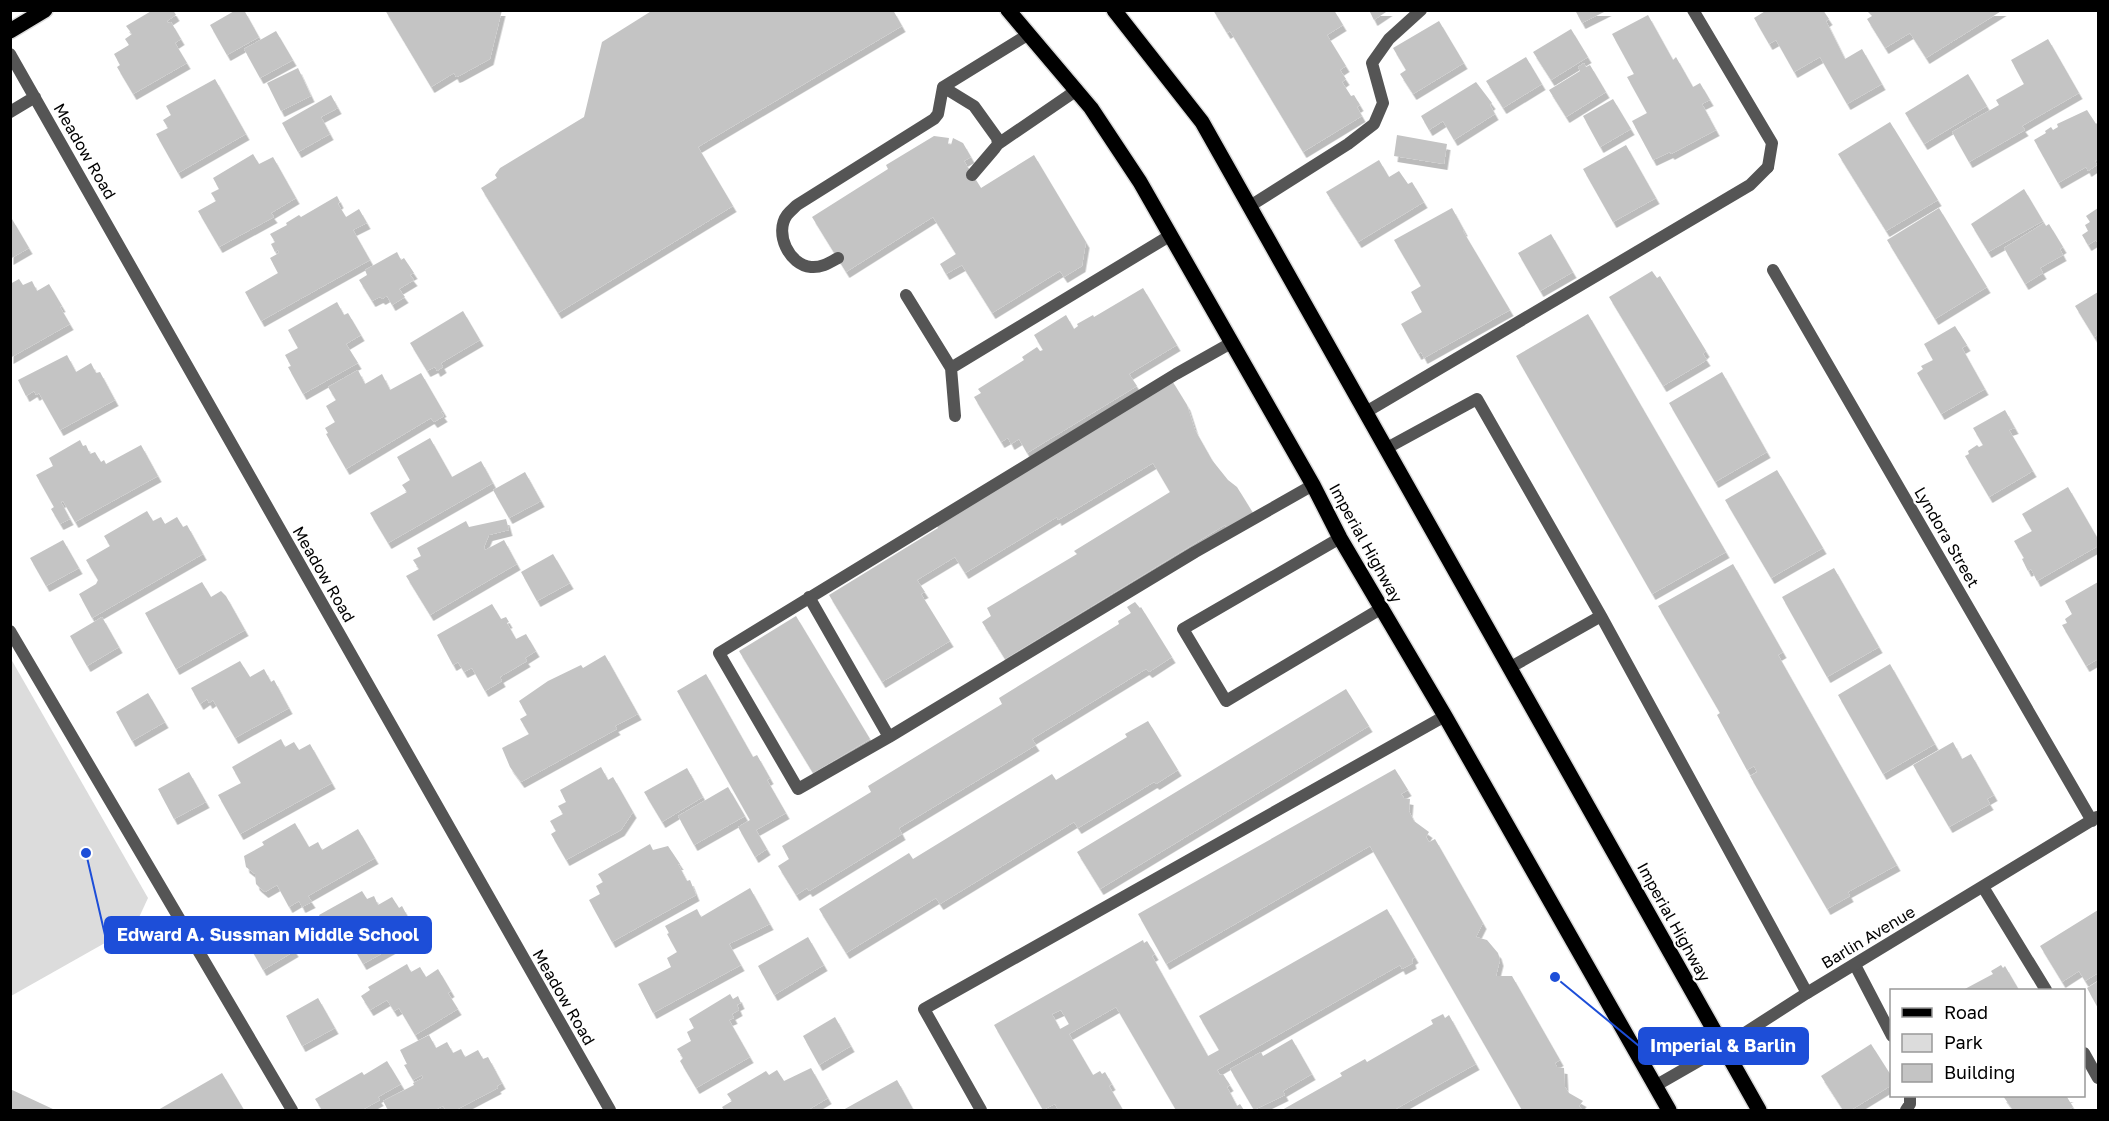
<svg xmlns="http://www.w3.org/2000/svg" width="2109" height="1121" font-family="'Golos Text',sans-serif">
  <defs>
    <filter id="shadow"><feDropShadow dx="3.5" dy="6" stdDeviation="0" flood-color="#0004"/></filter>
  </defs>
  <rect width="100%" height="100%" fill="#fff"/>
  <path fill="#dcdcdc" d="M11,659L148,898L135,926L11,996Z"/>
  <path fill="#c4c4c4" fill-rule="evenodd" filter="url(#shadow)" d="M153,10H173L176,15L167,21L168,23L171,22L181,39L175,43L187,63L133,94L117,67L120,65L114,54L129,45L125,39L132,34L126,26Z
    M236,10H244L259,37L227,55L210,25Z
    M385,10H502L490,59L459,76L456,77L454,73L431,87Z
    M653,10H893L902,26L698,147L733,206L558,313L481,188L497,178L495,175L500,168L584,117L602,42Z
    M1213,10H1334L1343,25L1327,35L1346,66L1340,70L1346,79L1342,82L1351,96L1354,95L1360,105L1357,107L1362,116L1303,152L1230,31L1227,33Z
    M1369,10H1389L1374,20Z
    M1575,10H1608L1582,23Z
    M1767,10H1823L1829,19L1826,21L1845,59L1862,49L1882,84L1847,104L1820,57L1794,72L1776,40L1769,44L1754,18Z
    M1870,10H2003L1926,58L1910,33L1885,48L1867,19L1872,16L1868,12Z
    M1648,15L1673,60L1676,57L1693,87L1700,83L1710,100L1702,104L1716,130L1671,154L1670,152L1653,160L1632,121L1647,113L1627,77L1634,74L1612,34Z
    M1439,21L1464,63L1413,94L1400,74L1406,70L1393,48Z
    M1571,29L1588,57L1551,80L1533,52Z
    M276,31L293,60L260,78L244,49Z
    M2048,39L2079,93L2022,126L2025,130L1969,162L1952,132L1999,105L1996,100L2024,84L2011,60Z
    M1526,57L1542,84L1503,108L1486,81Z
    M1584,63L1586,67L1590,65L1606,92L1566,117L1549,90L1580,71L1578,67Z
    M298,68L311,96L281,111L267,83Z
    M1968,74L1987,106L1924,144L1905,113Z
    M215,79L246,134L178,173L156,134L168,128L163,120L171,115L166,106Z
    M1476,82L1492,103L1490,105L1495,114L1454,140L1443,121L1429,130L1421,116Z
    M331,95L338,108L321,117L330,134L298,152L282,123Z
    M1613,99L1631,129L1600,147L1583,116Z
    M2087,110L2096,124L2098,122V159L2095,161L2097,165L2088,171L2086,167L2058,183L2034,140L2046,133L2045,131L2051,127L2053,130L2058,127L2057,124Z
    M1890,122L1938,200L1886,231L1838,154Z
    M1397,135L1447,144L1444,164L1394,156Z
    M934,136L949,138L948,144L951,145L953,138L963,143L971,157L964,161L981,188L1034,155L1086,242L1082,266L1064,277L1060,271L992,313L962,265L946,274L940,264L956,254L933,217L846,272L812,217L888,169L886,165Z
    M1626,145L1656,198L1613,222L1583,169Z
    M253,154L259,164L273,157L296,198L271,213L274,217L219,247L198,211L216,201L211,193L219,189L213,178Z
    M1379,160L1389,177L1399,171L1408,184L1412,182L1424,202L1358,242L1326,192Z
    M2024,189L2043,221L1988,252L1971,224Z
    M337,196L340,202L338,204L346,217L359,209L367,223L353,230L370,260L261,321L245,292L278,273L270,258L279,253L278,250L275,252L271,244L275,242L270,234L287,225L286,223L299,215L301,217Z
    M1452,208L1464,230L1463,231L1510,310L1424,358L1421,352L1418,354L1401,324L1422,312L1411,292L1421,286L1394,240Z
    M1939,208L1987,287L1935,319L1887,240Z
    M2098,208V244L2096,240L2088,245L2082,235L2088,231L2085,225L2090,222L2086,216Z
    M12,219L29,248L10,259V220Z
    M2044,223L2046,226L2049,224L2063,247L2060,249L2063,255L2040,268L2043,273L2025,284L2004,248Z
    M1551,234L1573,272L1540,291L1518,253Z
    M397,252L401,260L404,258L414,273L410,275L414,280L399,289L405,297L392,305L387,296L382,299L380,297L372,301L359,280L367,275L365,270Z
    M1652,271L1657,278L1660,276L1706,351L1703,354L1707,360L1663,386L1609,297Z
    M19,279L23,285L32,281L37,291L49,284L62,306L60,307L70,324L10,358V284Z
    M1143,288L1177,345L1129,374L1137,386L1027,453L1019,439L1011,444L1008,438L1001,442L974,397L981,393L978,389L1024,360L1022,357L1037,347L1040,351L1043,350L1034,335L1066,315L1074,329L1078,326L1077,324L1093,315L1094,317Z
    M2098,292V335L2094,337L2075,306Z
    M337,302L344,315L348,313L361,335L346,344L358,363L303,394L288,367L291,366L285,355L298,348L288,330Z
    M463,311L480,340L441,363L443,367L437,371L435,367L427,371L410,343Z
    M1588,314L1726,552L1652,594L1516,356Z
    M1955,326L1967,345L1962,348L1985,389L1941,414L1917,373L1923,369L1921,366L1933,360L1924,344Z
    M67,355L76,372L91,363L96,373L100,372L115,400L60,430L39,393L36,395L34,391L26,396L18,380Z
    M358,370L365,384L382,374L390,390L421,373L443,411L441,412L444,416L434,422L431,418L346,469L326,434L328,433L325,428L335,422L326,406L336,400L328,387Z
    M1722,372L1767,452L1715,482L1669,403Z
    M1171,379L1187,405L1195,430L1212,460L1228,480L1237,487L1253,513L1227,529L1225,525L1005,659L982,622L991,616L987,608L1077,554L1074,551L1170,492L1153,463L1058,520L1057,517L965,573L955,557L917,580L925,592L921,594L950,641L882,682L829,595L938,528L937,526Z
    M2005,410L2015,428L2009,430L2033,471L1989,497L1965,456L1969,454L1968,451L1977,445L1979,447L1983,445L1973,428Z
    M430,438L452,477L481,461L493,483L388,543L370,513L407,492L402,485L410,480L397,457Z
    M80,440L83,446L86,445L90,454L95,452L101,462L104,460L106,464L141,445L158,476L75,522L63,501L61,502L70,519L60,524L51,509L54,507L36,475L53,466L49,458Z
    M1777,470L1823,548L1771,578L1725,500Z
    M525,472L541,501L509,518L493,490Z
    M2068,487L2098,539V546L2037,581L2031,569L2028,571L2022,559L2024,558L2014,541L2032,531L2022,514Z
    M147,511L153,521L161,517L165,524L177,517L183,527L187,525L203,554L92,618L79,594L96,584L98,580L86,560L110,546L104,536Z
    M506,519L509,530L489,535L484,547L485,550L504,540L517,564L430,615L406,576L419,569L413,560L421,556L417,548L466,521L469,527Z
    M63,540L79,568L46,586L30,558Z
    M553,554L570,583L537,601L521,572Z
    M1733,564L1783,652L1778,655L1897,865L1848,892L1850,896L1827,909L1750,776L1757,772L1754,766L1747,770L1717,715L1720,713L1658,606Z
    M1834,568L1879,647L1827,677L1782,597Z
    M202,582L211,597L221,591L226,596L245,630L176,669L145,613Z
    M2098,582V659L2086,666L2062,625L2067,623L2065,619L2072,614L2065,601Z
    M1135,602L1140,608L1141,607L1172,657L1149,672L1146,669L1032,739L1036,745L899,828L902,834L809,891L807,888L796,895L778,866L789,859L782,846L871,792L868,786L1002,704L999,698L1119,624L1118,621L1131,613L1127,607Z
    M492,604L501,619L506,617L509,622L507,623L516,639L526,634L536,651L525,658L527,661L500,677L502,681L485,691L472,668L464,672L458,662L453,665L437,635Z
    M796,616L870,739L813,773L739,651Z
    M102,617L119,647L87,666L70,636Z
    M605,655L638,714L615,726L617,729L521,782L510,767L502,748L529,734L520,719L527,715L519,701L548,681L581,665L583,668Z
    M240,661L250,677L264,669L271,682L274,680L289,708L235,738L213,700L209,703L207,699L200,704L191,688Z
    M1890,664L1935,744L1883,774L1838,695Z
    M706,674L753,757L757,755L770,778L767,780L786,813L756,830L767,849L755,857L738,827L750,820L677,691Z
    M1346,689L1369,726L1100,889L1077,852Z
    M148,693L165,722L132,741L116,712Z
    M1148,721L1178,770L1156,784L1154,782L1078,828L1074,822L940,904L936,898L846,953L819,909L909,853L913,859L1052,774L1056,780L1127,737L1125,734Z
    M281,739L285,747L294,742L299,750L310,744L332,783L240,834L218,795L241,783L232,767Z
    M1953,742L1962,759L1971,754L1994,795L1987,799L1990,804L1949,827L1913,765Z
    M601,767L608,780L613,777L633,812L621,830L566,860L551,834L556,831L550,821L563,814L558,806L566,802L560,790Z
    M687,768L703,797L662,822L644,792Z
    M1395,769L1408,790L1401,794L1404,798L1410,799L1409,811L1414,821L1429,832L1426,837L1429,842L1435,839L1483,923L1476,937L1487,940L1498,953L1500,960L1496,976H1512L1560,1060L1555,1063L1557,1067L1564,1068L1565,1087L1569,1093L1583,1101L1579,1106L1582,1110H1522L1370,846L1166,964L1138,914Z
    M189,772L206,802L174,819L158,789Z
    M728,787L745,816L694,845L678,816Z
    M295,823L309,847L318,842L322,850L358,829L375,858L308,896L312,902L302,907L299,901L289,907L277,885L265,892L259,887L256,884L255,874L246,867L244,856L264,845L262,842Z
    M650,844L653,850L668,846L680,864H678L687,881L690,880L696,895L612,942L589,900L600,894L596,886L603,882L598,874Z
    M750,888L770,924L729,944L741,965L653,1013L638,984L671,967L667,958L677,952L667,934L669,933L665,926L697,909L701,917Z
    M362,891L367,899L374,896L378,905L392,897L399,908L402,906L417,934L363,964L341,926L337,929L335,926L327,930L319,915Z
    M1387,909L1415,957L1412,959L1413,963L1402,969L1400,965L1217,1070L1220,1075L1223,1074L1230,1085L1227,1087L1237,1106L1240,1104L1244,1110H1176L1116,1007L1069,1034L1093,1075L1100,1071L1102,1074L1105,1072L1112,1084L1109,1086L1123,1110H1058L1055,1104L1043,1110L994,1025L1143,940L1144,943L1147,941L1155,954L1152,956L1208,1056L1219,1050L1199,1016ZM1061,1010L1069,1024L1060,1029L1052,1014Z
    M2098,910V973L2085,981L2079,971L2062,982L2040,946Z
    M278,922L295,951L263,970L246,940Z
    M808,937L824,965L774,995L758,966Z
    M407,964L411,972L420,967L426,977L438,969L451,991L448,993L458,1009L415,1035L399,1008L394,1011L387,1000L370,1010L361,996L370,990L368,987Z
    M2001,965L2003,968L2005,966L2019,990H1963L1993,974L1991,971Z
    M2098,981V1008L2087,988Z
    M730,994L733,999L738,996L741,1003L737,1005L739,1010L732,1014L734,1018L729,1020L750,1057L696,1088L680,1061L683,1058L677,1049L691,1041L687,1032L694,1028L689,1019Z
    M318,998L335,1028L302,1046L286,1016Z
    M1443,1014L1445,1018L1449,1015L1476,1064L1394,1110H1282L1342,1076L1340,1073L1365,1059L1367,1062L1433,1024L1431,1020Z
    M835,1017L851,1046L819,1065L803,1036Z
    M429,1035L436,1048L447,1042L453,1053L461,1049L465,1057L478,1050L483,1059L488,1057L502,1083L497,1086L498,1088L456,1110H446L443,1106L435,1110H388L383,1101L414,1085L413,1083L423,1078L422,1075L413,1080L404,1065L407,1064L400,1050Z
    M1292,1039L1312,1074L1283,1091L1285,1095L1254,1110L1230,1069L1261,1052L1263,1056Z
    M1871,1044L1892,1077V1085L1851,1110H1843L1821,1076Z
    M387,1061L401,1084L378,1097L380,1100L362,1110H322L315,1099L362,1072L364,1075Z
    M811,1068L828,1098L808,1110H724L722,1107L732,1101L727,1094L766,1071L769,1075L777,1070L784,1081Z
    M222,1073L244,1110H158Z
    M897,1080L913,1109L910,1110H843Z
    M10,1089L55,1110H10Z
    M2003,1096H2070L2067,1097L2073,1107L2068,1110H2013Z"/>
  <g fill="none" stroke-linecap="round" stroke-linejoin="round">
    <defs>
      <path id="primary" d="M1008,10L1091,108L1140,182L1313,485L1340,538L1445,716L1669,1110
        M1114,10L1202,122L1759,1110
        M10,31L45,10"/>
    </defs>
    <use href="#primary" stroke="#dbdbdb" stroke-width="18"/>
    <path stroke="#555" stroke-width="12" d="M943,87L1029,34
      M998,144L1077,90
      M1250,206L1348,144L1374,124L1383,103L1372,63L1389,39L1421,10
      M838,258C829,263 821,268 811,267C789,265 774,233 787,215C790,211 794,208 797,205L934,119L938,114L943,87L974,106L997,138L998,144L995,148L972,175
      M906,295L951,368
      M1231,343L1176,374L719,653L798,789L889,737L1195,552L1313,485
      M1366,412L1750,185L1768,167
      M955,416L951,368L1171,235
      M1387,448L1477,399L1601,616L1807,993
      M1340,538L1183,629L1226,701L1382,608
      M809,597L889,737
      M10,631L292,1110
      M1511,667L1601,616
      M1983,887L2046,990
      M1855,965L1892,1036
      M2084,1053L2098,1078
      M981,1110L924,1009L1445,716
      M1906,1110L1910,1104V1096"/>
    <path stroke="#555" stroke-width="12" d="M1693,10L1772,143L1768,167
      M10,54L610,1110
      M10,112L35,97
      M1773,270L2092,821
      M1655,1086L1723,1047L1807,993L2097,817"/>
    <use href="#primary" stroke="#000" stroke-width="15"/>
  </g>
  <g text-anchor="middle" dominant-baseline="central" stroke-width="4.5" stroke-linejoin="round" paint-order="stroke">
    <g font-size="16" fill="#000" stroke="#fff">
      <text transform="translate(85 151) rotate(60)">Meadow Road</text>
      <text transform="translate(1947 537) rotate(60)">Lyndora Street</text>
      <text transform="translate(1366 543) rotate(61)">Imperial Highway</text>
      <text transform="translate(324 574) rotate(60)">Meadow Road</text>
      <text transform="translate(1674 922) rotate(61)">Imperial Highway</text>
      <text transform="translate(1868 937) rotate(-31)">Barlin Avenue</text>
      <text transform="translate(564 997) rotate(60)">Meadow Road</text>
    </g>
  </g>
  <path fill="none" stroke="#1d4ed8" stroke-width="2" d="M86 853L105 935M1555 977L1639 1046"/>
  <g fill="#1d4ed8" stroke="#fff" stroke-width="2">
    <circle cx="86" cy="853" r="6"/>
    <circle cx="1555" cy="977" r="6"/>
  </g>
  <g fill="#1d4ed8" stroke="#1d4ed8" stroke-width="2">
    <rect x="105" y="917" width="326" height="36" rx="6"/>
    <rect x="1639" y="1028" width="169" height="36" rx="6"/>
  </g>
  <g font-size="18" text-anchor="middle" font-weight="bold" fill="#fff">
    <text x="268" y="941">Edward A. Sussman Middle School</text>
    <text x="1723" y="1052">Imperial &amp; Barlin</text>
  </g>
  <rect width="2109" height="1121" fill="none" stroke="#000000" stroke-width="24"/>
  <rect x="1890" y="989" width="195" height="108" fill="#ffffff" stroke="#999999" stroke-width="1.5"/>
  <rect x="1902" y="1008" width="30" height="9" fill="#000000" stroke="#999999" stroke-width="1.5"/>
  <text x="1944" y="1019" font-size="18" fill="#000000">Road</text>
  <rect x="1902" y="1034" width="30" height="18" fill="#dcdcdc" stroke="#999999" stroke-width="1.5"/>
  <text x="1944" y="1049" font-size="18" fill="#000000">Park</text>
  <rect x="1902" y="1064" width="30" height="18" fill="#c4c4c4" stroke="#999999" stroke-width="1.5"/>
  <text x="1944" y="1079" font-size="18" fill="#000000">Building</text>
</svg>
